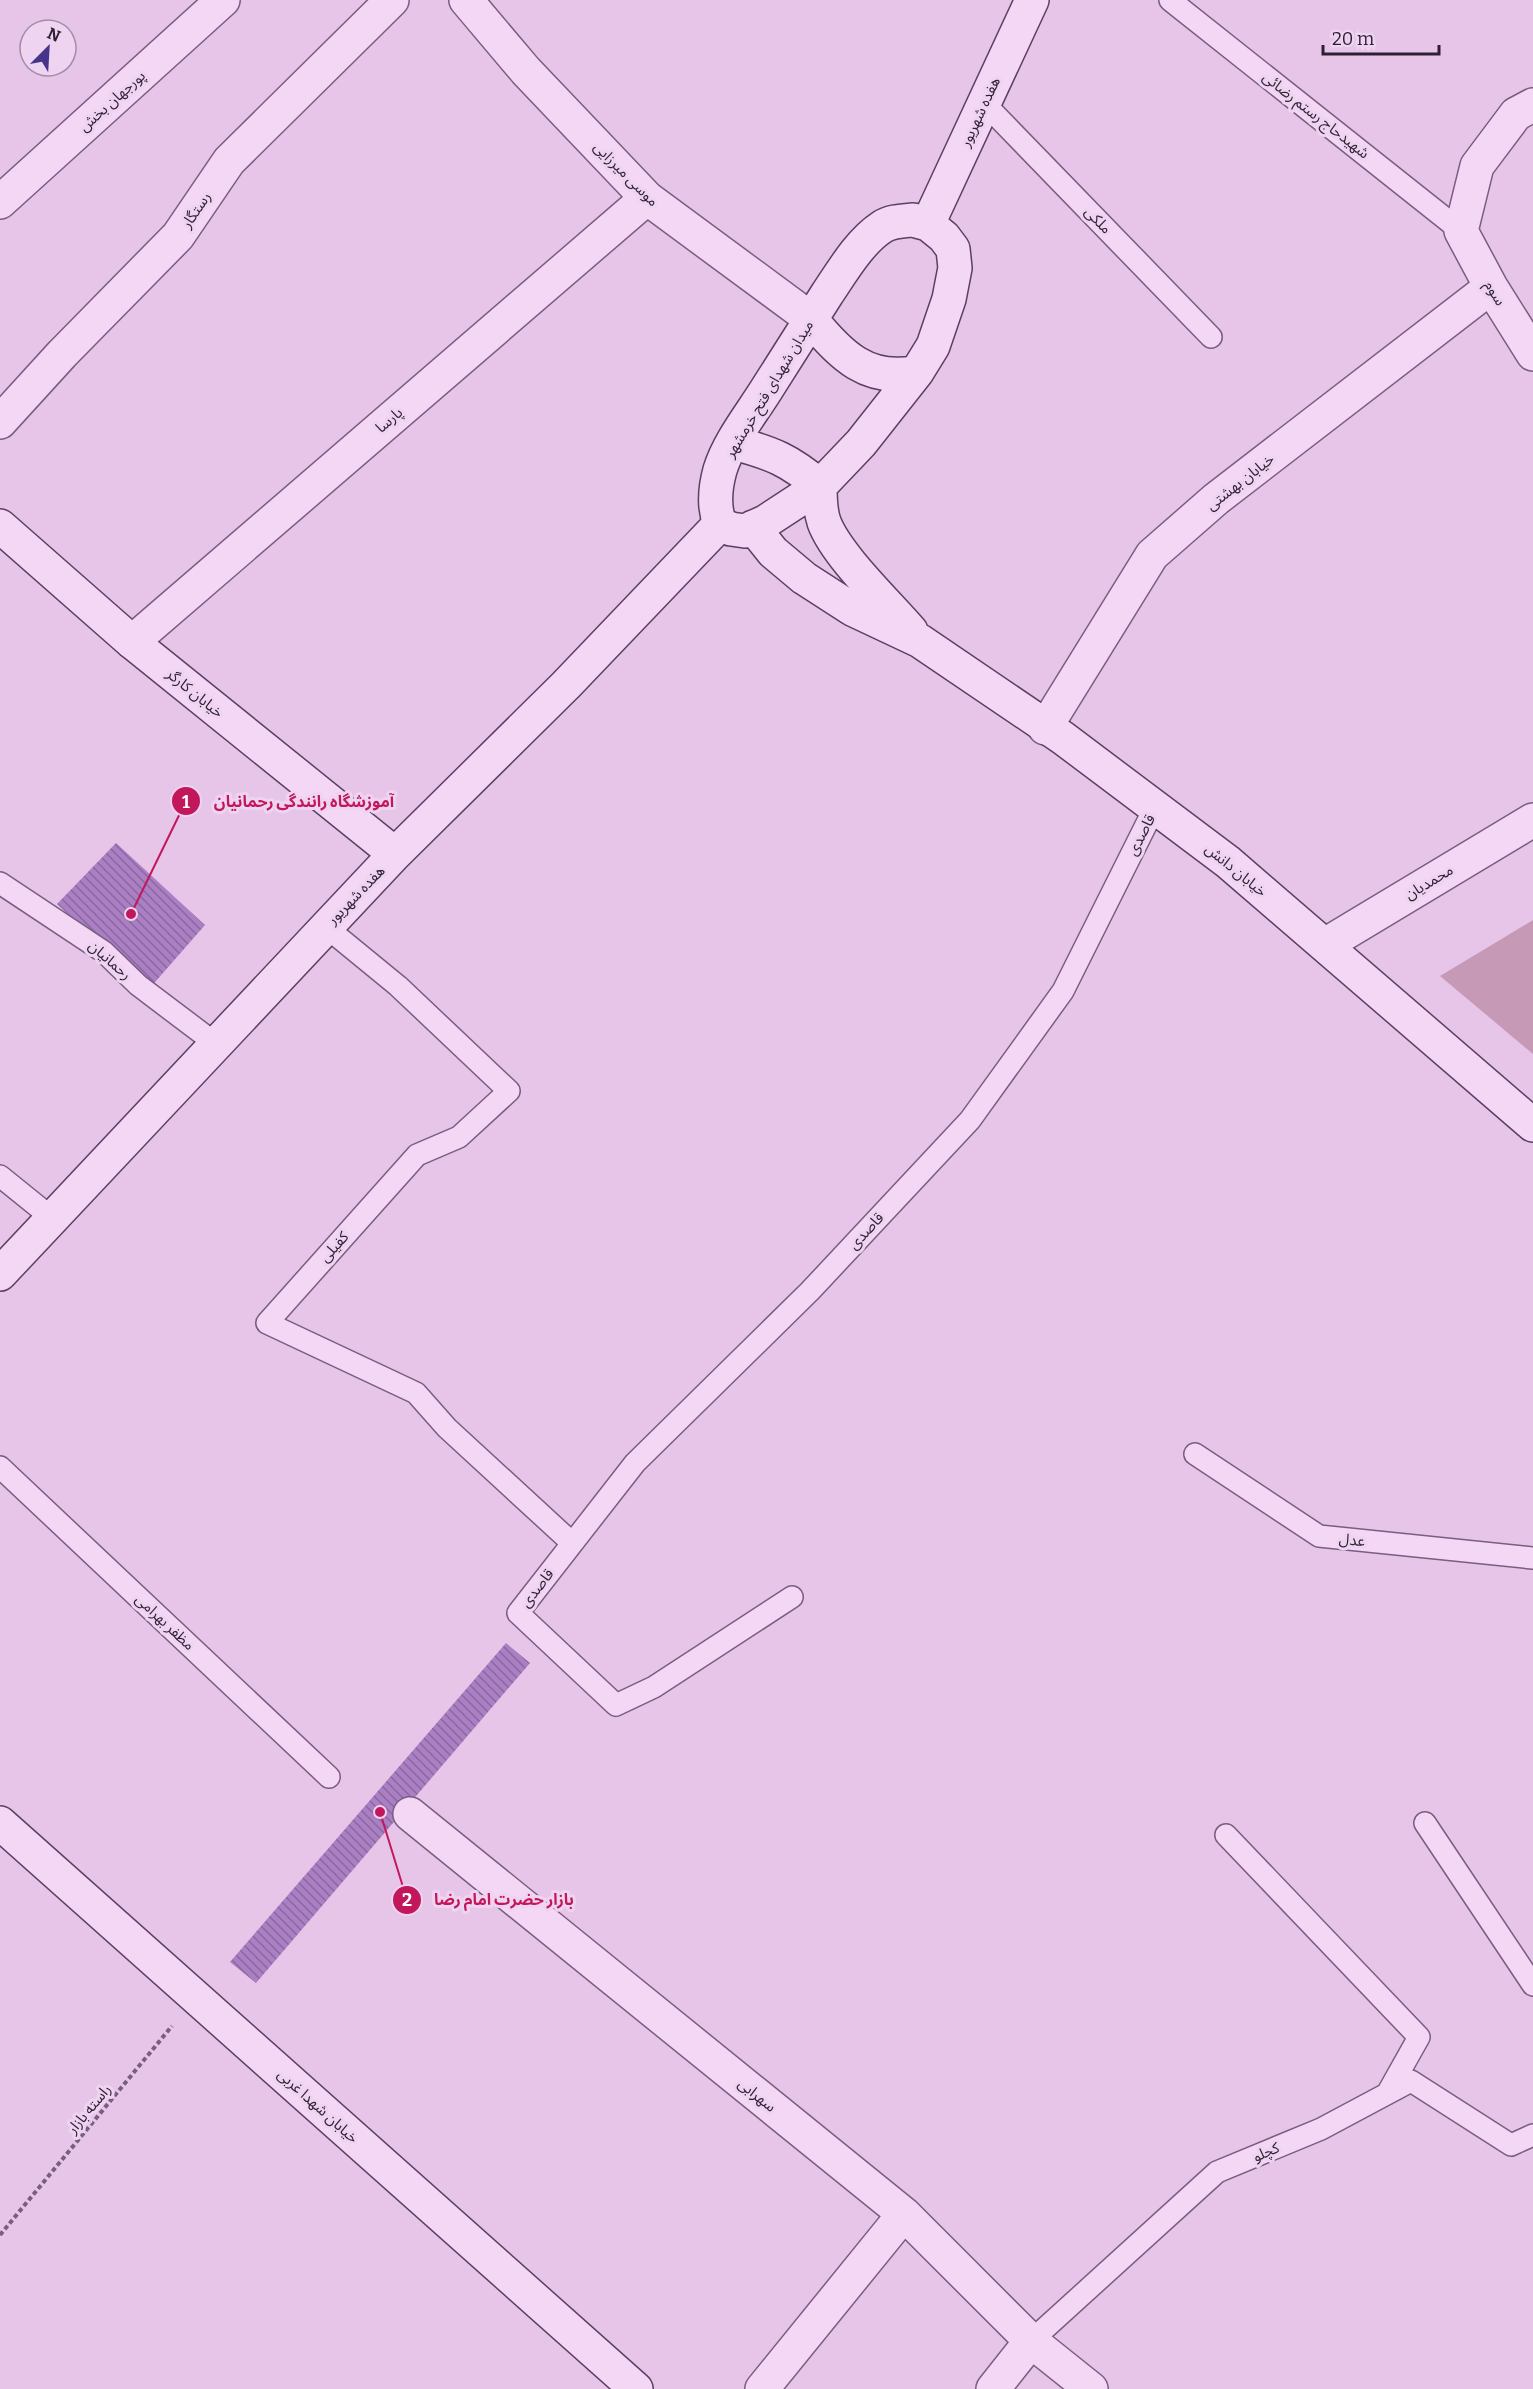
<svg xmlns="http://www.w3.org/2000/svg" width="1533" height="2389" font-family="Bitter,'Noto Sans Arabic',serif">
  <defs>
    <pattern id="building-back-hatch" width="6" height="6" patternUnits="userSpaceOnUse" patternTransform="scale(1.5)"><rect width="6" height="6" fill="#ab7fc3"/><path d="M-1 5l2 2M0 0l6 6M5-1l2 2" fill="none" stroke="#8c679f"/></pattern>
  </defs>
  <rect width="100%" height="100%" fill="#e6c5e9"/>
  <path fill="#c69ab7" d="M1533,920V1054L1440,976Z"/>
  <path fill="url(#building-back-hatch)" d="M116,843L205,925L149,989L57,904Z
    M506,1643L530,1663L256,1983L230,1962Z"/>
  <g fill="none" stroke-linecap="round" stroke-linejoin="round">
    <defs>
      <path id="service" d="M1170,0L1461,231
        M985,104L1211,337
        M0,883L104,952L138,985L216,1044
        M326,927L398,986L509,1091L459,1137L417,1155L267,1323L416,1393L447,1428L572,1543
        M0,1176L52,1218
        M1195,1454L1319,1536L1533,1558
        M0,1467L329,1777
        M792,1597L654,1687L616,1705L518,1613L635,1463L810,1291L970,1120L1063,991L1155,807
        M1425,1823L1533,1985
        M1226,1835L1419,2037L1387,2094
        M1031,2341L1217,2172L1321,2129L1411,2081L1511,2145L1533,2135"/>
      <path id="minor" d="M466,0L526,71L647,198L811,319
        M1533,105L1516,114L1477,166L1461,231L1491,287L1533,354
        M0,202L223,0
        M0,422L62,354L178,236L229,161L392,0
        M132,642L647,198
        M1045,728L1152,555L1216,499L1491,287
        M1325,945L1533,820
        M410,1814L904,2214L1031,2341L1091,2389
        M762,2389L904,2214
        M993,2389L1031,2341"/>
      <path id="secondary" d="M913,220L928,224L944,237L953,249L955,268L949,299L933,346L917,372L861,443L820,486L765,522L745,531L731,529L720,524C713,506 715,488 720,470C729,441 752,413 768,387C788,356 807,325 827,294C842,272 859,242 882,227C891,221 902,221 913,220Z
        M928,224L1032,0
        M811,319C840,355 868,383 917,372
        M734,443C772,453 789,460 820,486C820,498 820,510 824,522C836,555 887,603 911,631
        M0,526L132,642L395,854
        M753,527L773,552L804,578L852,609L920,641L1063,738L1228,862L1533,1125
        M0,1274L395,854L566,685L720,524
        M0,1823L636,2389"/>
    </defs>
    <use href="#service" stroke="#795d82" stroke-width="24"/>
    <use href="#minor" stroke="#795d82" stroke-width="36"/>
    <use href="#secondary" stroke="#5a4064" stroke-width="36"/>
    <path stroke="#795d82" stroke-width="4" stroke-dasharray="4.5 3" stroke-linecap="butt" d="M0,2235L172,2026"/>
    <use href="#service" stroke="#f3d7f5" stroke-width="21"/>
    <use href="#minor" stroke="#f3d7f5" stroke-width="33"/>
    <use href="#secondary" stroke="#f3d7f5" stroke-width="33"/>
  </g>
  <g text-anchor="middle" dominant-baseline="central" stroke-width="6" stroke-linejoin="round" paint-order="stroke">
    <g font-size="15" fill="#2e1f33" stroke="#efd4f1">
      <text transform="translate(112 101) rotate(-42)">پورجهان بخش</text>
      <text transform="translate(980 112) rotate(-65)">هفده شهریور</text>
      <text transform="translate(1316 115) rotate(38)">شهیدحاج رستم رضائی</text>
      <text transform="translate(626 174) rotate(45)">موسی میرزایی</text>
      <text transform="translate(196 210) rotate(-56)">رستگار</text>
      <text transform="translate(1098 220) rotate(46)">ملکی</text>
      <text transform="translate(1495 293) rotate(59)">سوم</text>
      <text transform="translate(769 389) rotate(-59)">میدان شهدای فتح خرمشهر</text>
      <text transform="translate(389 420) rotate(-41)">پارسا</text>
      <text transform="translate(1240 482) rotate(-38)">خیابان بهشتی</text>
      <text transform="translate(195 693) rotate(39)">خیابان کارگر</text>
      <text transform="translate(1141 835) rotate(-63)">قاصدی</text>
      <text transform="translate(1236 870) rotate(39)">خیابان دانش</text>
      <text transform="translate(1429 882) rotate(-31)">محمدیان</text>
      <text transform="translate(356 895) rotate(-46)">هفده شهریور</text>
      <text transform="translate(110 960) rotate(41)">رحمانیان</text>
      <text transform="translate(866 1231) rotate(-47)">قاصدی</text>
      <text transform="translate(334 1247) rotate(-48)">کفیلی</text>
      <text transform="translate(1352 1540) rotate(6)">عدل</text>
      <text transform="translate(537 1588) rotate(-52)">قاصدی</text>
      <text transform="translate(165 1622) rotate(43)">مظفر بهرامی</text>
      <text transform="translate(757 2095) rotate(39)">سهرابی</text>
      <text transform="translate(318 2106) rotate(42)">خیابان شهدا غربی</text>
      <text transform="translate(89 2109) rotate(-50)">راسته بازار</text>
      <text transform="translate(1266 2152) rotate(-23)">کچلو</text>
    </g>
  </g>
  <path fill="none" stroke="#c2185b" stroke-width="2" d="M131 914L186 801M380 1812L407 1900"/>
  <g fill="#c2185b" stroke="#efd4f1" stroke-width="2">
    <circle cx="131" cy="914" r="6"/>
    <circle cx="380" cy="1812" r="6"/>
    <circle cx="186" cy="801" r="15"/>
    <circle cx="407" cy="1900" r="15"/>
  </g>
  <g font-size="18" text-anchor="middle" font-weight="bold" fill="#fff">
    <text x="186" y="808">1</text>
    <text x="407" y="1906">2</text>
  </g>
  <g font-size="16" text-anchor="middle" font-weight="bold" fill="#c2185b" stroke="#efd4f1" stroke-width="6" stroke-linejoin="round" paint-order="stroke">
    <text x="304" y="807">آموزشگاه رانندگی رحمانیان</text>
    <text x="504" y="1905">بازار حضرت امام رضا</text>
  </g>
  <g transform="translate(48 48) rotate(24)"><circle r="28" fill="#efd4f1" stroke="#a28ca5" stroke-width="1.5"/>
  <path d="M0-4.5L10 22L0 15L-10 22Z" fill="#47348a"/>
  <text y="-9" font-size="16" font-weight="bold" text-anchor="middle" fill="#2e1f33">N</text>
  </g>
  <path d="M1323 45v9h116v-9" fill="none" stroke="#2e1f33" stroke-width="3"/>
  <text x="1332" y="45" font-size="18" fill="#2e1f33" stroke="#efd4f1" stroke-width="4.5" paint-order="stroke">20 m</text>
</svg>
